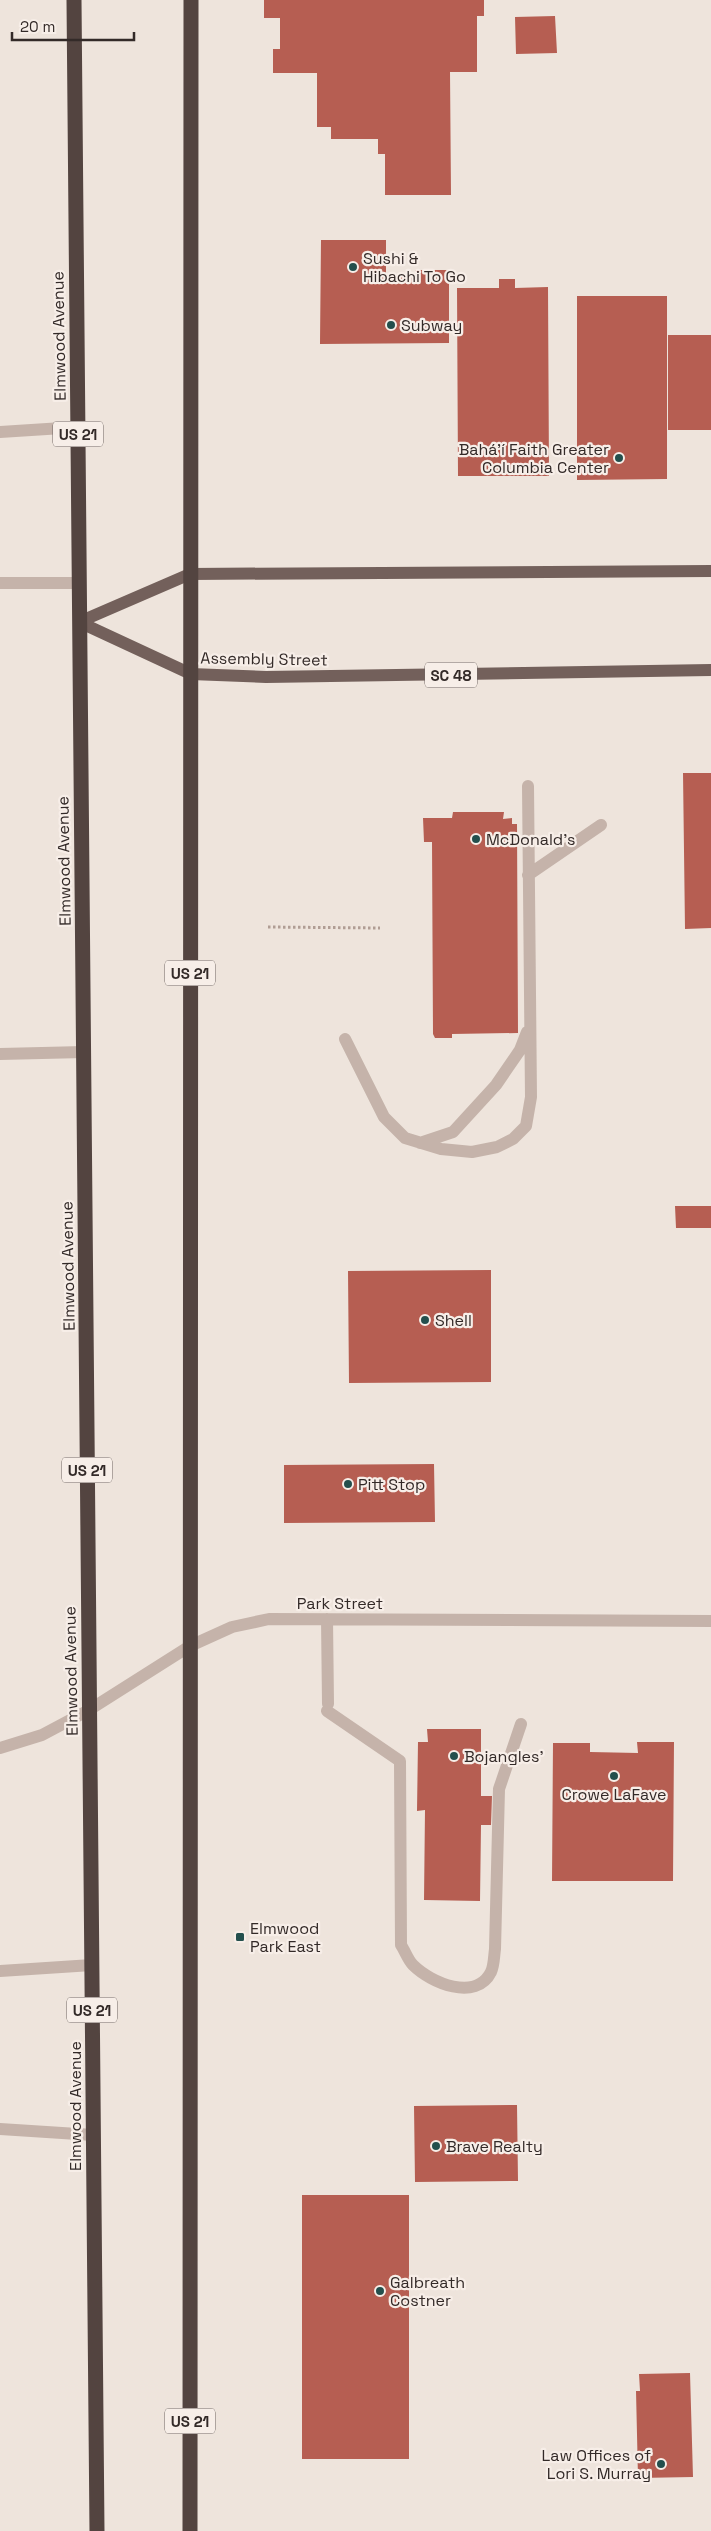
<svg xmlns="http://www.w3.org/2000/svg" width="711" height="2531" font-family="'Space Grotesk',sans-serif">
  <rect width="100%" height="100%" fill="#eee4dc"/>
  <path fill="#b65e52" d="M264,0H484V16H477V72H450L451,195H385V154H378V139H331V127H317V73H273V49H280V18H264Z
    M555,16L557,53L516,54L515,17Z
    M321,240H386V275H415V270H449V343L320,344Z
    M499,279H515V288L548,287L549,476H458L457,288H499Z
    M577,296H667V479L577,480Z
    M668,335H711V430H668Z
    M683,773H711V928L685,929Z
    M453,812H504L503,819L512,818V824H517L518,1033L452,1034V1038H435L433,1034L432,842H424L423,818H452Z
    M675,1206H711V1228H676Z
    M491,1270V1382L349,1383L348,1271Z
    M434,1464L435,1522L284,1523V1465Z
    M427,1729H481V1796H492L491,1825H481L480,1901L424,1900L425,1810L417,1811L418,1742H428Z
    M637,1742H674L673,1881H552L553,1743H590V1752L638,1753Z
    M517,2105L518,2181L415,2182L414,2106Z
    M302,2195H409V2459H302Z
    M690,2373L693,2477L638,2478L636,2391H640L639,2374Z"/>
  <g fill="none" stroke-linecap="round" stroke-linejoin="round">
    <path stroke="#b09d94" stroke-width="3" stroke-dasharray="2.5 2.5" stroke-linecap="butt" d="M268,927L380,928"/>
    <path stroke="#c5b3aa" stroke-width="12" d="M0,432L78,427
      M0,583H79
      M528,875L601,825
      M345,1039L384,1117L405,1138L441,1149L472,1152L497,1147L513,1139L526,1126L531,1097L528,786
      M0,1054L84,1052
      M420,1143L453,1132L496,1085L520,1050L527,1032
      M327,1619L328,1704
      M327,1711L400,1761L401,1945C405,1951 408,1960 413,1965C431,1983 476,2002 491,1972C494,1966 494,1956 495,1949L499,1789L521,1724
      M0,1748L42,1735L89,1710L190,1646L232,1627L269,1619L711,1621
      M0,1971L92,1965
      M0,2129L93,2135"/>
    <path stroke="#73605b" stroke-width="12" d="M79,622L191,674L266,677L711,670
      M79,622L190,574L711,571"/>
    <path stroke="#534440" stroke-width="15" d="M74,0L97,2531
      M190,2531L191,0"/>
  </g>
  <g fill="#234f4d" stroke="#f7eee8" stroke-width="2">
    <circle cx="353" cy="267" r="5"/>
    <circle cx="391" cy="325" r="5"/>
    <circle cx="619" cy="458" r="5"/>
    <circle cx="476" cy="839" r="5"/>
    <circle cx="425" cy="1320" r="5"/>
    <circle cx="348" cy="1484" r="5"/>
    <circle cx="454" cy="1756" r="5"/>
    <circle cx="614" cy="1776" r="5"/>
    <rect x="235" y="1932" width="10" height="10" rx="2.5"/>
    <circle cx="436" cy="2146" r="5"/>
    <circle cx="380" cy="2291" r="5"/>
    <circle cx="661" cy="2464" r="5"/>
  </g>
  <g text-anchor="middle" dominant-baseline="central" stroke-width="4.5" stroke-linejoin="round" paint-order="stroke">
    <g fill="#f7eee8" stroke="#6e6562" stroke-width="1">
      <rect x="53" y="421.5" width="50" height="25" rx="4"/>
      <rect x="425" y="662.5" width="52" height="25" rx="4"/>
      <rect x="165" y="960.5" width="50" height="25" rx="4"/>
      <rect x="62" y="1457.5" width="50" height="25" rx="4"/>
      <rect x="67" y="1997.5" width="50" height="25" rx="4"/>
      <rect x="165" y="2408.5" width="50" height="25" rx="4"/>
    </g>
    <g font-size="15" font-weight="bold" fill="#332a28">
      <text x="78" y="434">US 21</text>
      <text x="451" y="675">SC 48</text>
      <text x="190" y="973">US 21</text>
      <text x="87" y="1470">US 21</text>
      <text x="92" y="2010">US 21</text>
      <text x="190" y="2421">US 21</text>
    </g>
    <g font-size="16" fill="#332a28" stroke="#f7eee8" text-anchor="start">
      <text x="363" y="258">Sushi &amp;<tspan x="363" dy="18">Hibachi To Go</tspan></text>
      <text x="401" y="325">Subway</text>
      <text x="609" y="449" text-anchor="end">Bahá’í Faith Greater<tspan x="609" dy="18">Columbia Center</tspan></text>
      <text x="486" y="839">McDonald's</text>
      <text x="435" y="1320">Shell</text>
      <text x="358" y="1484">Pitt Stop</text>
      <text x="464" y="1756">Bojangles'</text>
      <text x="614" y="1794" text-anchor="middle">Crowe LaFave</text>
      <text x="250" y="1928">Elmwood<tspan x="250" dy="18">Park East</tspan></text>
      <text x="446" y="2146">Brave Realty</text>
      <text x="390" y="2282">Galbreath<tspan x="390" dy="18">Costner</tspan></text>
      <text x="651" y="2455" text-anchor="end">Law Offices of<tspan x="651" dy="18">Lori S. Murray</tspan></text>
    </g>
    <g font-size="16" fill="#332a28" stroke="#f7eee8">
      <text transform="translate(59 336) rotate(-91)">Elmwood Avenue</text>
      <text transform="translate(264 659) rotate(1)">Assembly Street</text>
      <text transform="translate(64 861) rotate(-91)">Elmwood Avenue</text>
      <text transform="translate(68 1266) rotate(-91)">Elmwood Avenue</text>
      <text x="340" y="1603">Park Street</text>
      <text transform="translate(71 1671) rotate(-91)">Elmwood Avenue</text>
      <text transform="translate(75 2106) rotate(-90)">Elmwood Avenue</text>
    </g>
  </g>
  <path d="M12 32v8h122v-8" fill="none" stroke="#332a28" stroke-width="2.5"/>
  <text x="20" y="32" font-size="15" fill="#332a28" stroke="#f7eee8" stroke-width="4" paint-order="stroke">20 m</text>
</svg>
